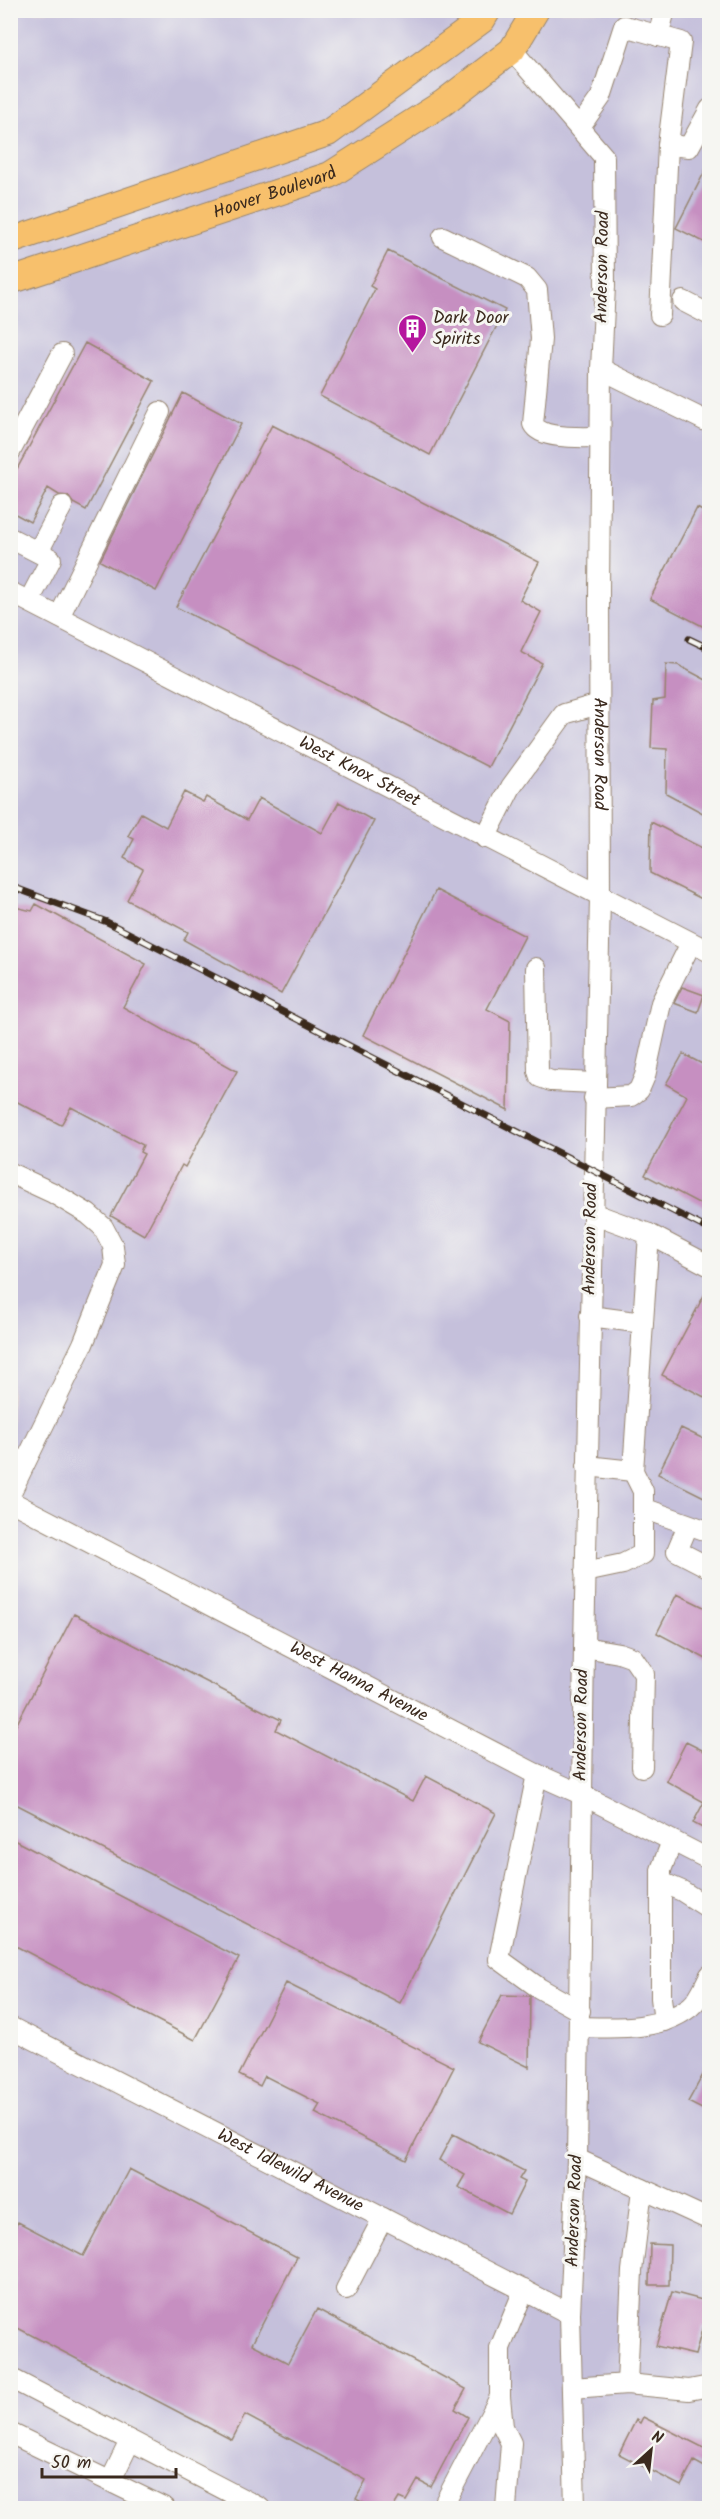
<svg xmlns="http://www.w3.org/2000/svg" width="720" height="2519" font-family="Kalam,sans-serif">
  <rect width="100%" height="100%" fill="#f6f6f2"/>
  <filter id="ink" filterUnits="userSpaceOnUse"><feTurbulence type="fractalNoise" baseFrequency=".0167" numOctaves="2"/><feDisplacementMap in="SourceGraphic" scale="12" xChannelSelector="R" yChannelSelector="G"/><feConvolveMatrix kernelMatrix="1 2 1 2 8 2 1 2 1" color-interpolation-filters="sRGB"/></filter>
  <filter id="wash" filterUnits="userSpaceOnUse"><feTurbulence type="fractalNoise" baseFrequency=".008" numOctaves="4" result="noise"/><feDisplacementMap in="SourceGraphic" scale="24" xChannelSelector="R" yChannelSelector="G"/><feGaussianBlur stdDeviation="1.35" result="paint"/><feColorMatrix in="noise" values="0 0 0 0 0 0 0 0 0 0 0 0 0 0 0 0 0 1.4 0 .05"/><feComposite in="paint" operator="in"/></filter>
  <g filter="url(#wash)">
    <rect width="100%" height="100%" fill="#f2ddc0"/>
    <path fill="#c5c0db" d="M11,11H709V2508H11Z"/>
    <g id="blocks">
      <path fill="#c68fc1" d="M710,161V245L676,228Z
        M388,251L505,310L430,455L320,396L375,289L370,286Z
        M85,343L154,381L86,510L73,503L68,496L59,495L48,488L30,522L10,511V482Z
        M183,393L241,424L156,591L100,561Z
        M272,425L539,562L520,600L541,612L521,652L542,663L488,767L176,607Z
        M697,508L710,515V630L650,599Z
        M666,664L678,665L710,682V817L666,793L667,749L651,748L653,701L665,699Z
        M184,792L203,802L206,797L247,820L259,798L322,833L339,802L374,821L281,994L184,940L188,932L127,900L143,869L124,858L134,839L128,836L141,813L166,827Z
        M651,822L710,852V903L650,873Z
        M436,890L525,936L487,1009L510,1021L508,1110L363,1035Z
        M36,904L146,964L123,1007L237,1071L185,1167L182,1165L144,1235L111,1216L144,1154L140,1152L143,1145L71,1107L61,1125L10,1098V906L32,911Z
        M682,987L704,995L698,1012L674,1003Z
        M683,1054L710,1068V1209L645,1175L687,1096L666,1084Z
        M710,1284V1400L662,1375Z
        M681,1428L710,1442V1500L658,1474Z
        M677,1594L710,1610V1661L657,1633Z
        M74,1614L281,1720L276,1730L413,1801L426,1776L496,1813L400,2003L10,1801V1737Z
        M686,1742L710,1754V1832L693,1823L704,1802L666,1781Z
        M10,1838L239,1958L195,2040L10,1943Z
        M286,1983L454,2067L406,2160L315,2113L320,2104L265,2076L260,2086L239,2075Z
        M502,1995L530,1996L529,2067L478,2042Z
        M710,2062V2113L688,2102Z
        M453,2134L524,2171L519,2179L525,2182L509,2214L458,2187L465,2175L439,2160Z
        M129,2169L297,2257L252,2344L288,2363L317,2309L466,2389L455,2409L468,2417L431,2487L418,2480L406,2501L399,2498L393,2508H372L356,2499L366,2480L245,2415L232,2440L10,2324V2293L17,2280L10,2276V2236L18,2222L83,2256Z
        M650,2244L670,2245L669,2285H649Z
        M672,2292L710,2302V2328L703,2326L695,2355L656,2346Z
        M643,2417L710,2451V2470L694,2461L681,2486L619,2454L636,2420L640,2423Z"/>
    </g>
  </g>
  <g filter="url(#ink)">
    <use href="#blocks" fill-opacity="0" stroke="#96846f" stroke-width="1.5"/>
    <g fill="none" stroke-linecap="round" stroke-linejoin="round">
      <defs>
        <g id="minor">
          <path d="M658,36L665,10"/>
          <path id="s1" d="M512,50L604,157L605,286L601,369L599,592L600,897L584,1647L577,2159L570,2314L575,2508"/>
          <path d="M579,128L601,97L624,26L681,42L668,145L660,315"/>
          <path d="M668,145L689,147L710,109"/>
          <path d="M443,237L527,278L537,290L541,339L533,424C541,440 584,437 600,437"/>
          <path d="M683,301L710,315"/>
          <path d="M601,369L710,423"/>
          <path d="M10,452L62,354"/>
          <path d="M10,538L51,559L29,601"/>
          <path d="M38,552L62,506"/>
          <path id="s2" d="M10,592L710,952"/>
          <path d="M59,617L160,412"/>
          <path d="M485,838L511,787L564,714L599,704"/>
          <path d="M536,968L538,1071L540,1077L551,1081L595,1083"/>
          <path d="M594,1098L631,1096L639,1090L645,1076L661,1003L691,943"/>
          <path d="M10,1173L53,1193L88,1214L103,1227L113,1246L115,1265L83,1344L10,1494"/>
          <path d="M649,1234L710,1266"/>
          <path d="M590,1316L643,1323"/>
          <path d="M587,1466L633,1471"/>
          <path id="s3" d="M10,1501L534,1773L581,1794L710,1860"/>
          <path d="M643,1508L710,1532"/>
          <path d="M688,1525L677,1551L710,1568"/>
          <path d="M585,1572L623,1564L643,1554V1491L633,1471L649,1234L592,1213"/>
          <path d="M584,1647L619,1653L633,1658L644,1674L642,1767"/>
          <path d="M537,1774L499,1959L539,1988L580,2011"/>
          <path d="M661,1882L682,1891L710,1909"/>
          <path d="M664,2021L661,1998V1870L672,1841"/>
          <path id="s4" d="M10,2027L570,2314"/>
          <path d="M580,2027C616,2028 659,2031 690,2007C700,1999 704,1986 710,1975"/>
          <path d="M577,2159L710,2220"/>
          <path d="M346,2289L383,2218"/>
          <path d="M10,2378L260,2508"/>
          <path d="M627,2384L632,2271L642,2189"/>
          <path d="M572,2388L627,2384L689,2390L710,2386"/>
          <path d="M10,2433L165,2508"/>
          <path d="M111,2480L130,2441"/>
          <path d="M442,2508L500,2397"/>
          <path d="M506,2508L511,2443L503,2427L500,2397V2348L524,2290"/>
        </g>
        <g id="major">
          <path d="M10,241L328,133L482,20L488,10"/>
          <path id="s5" d="M10,281L330,175L443,103L512,50L536,10"/>
        </g>
      </defs>
      <use href="#minor" stroke="#96846f" stroke-width="22"/>
      <use href="#major" stroke="#96846f" stroke-width="28"/>
      <use href="#minor" stroke="#fff" stroke-width="20"/>
      <use href="#major" stroke="#f7c06c" stroke-width="26"/>
      <defs>
        <path id="rail" d="M689,639L710,649
          M10,886L107,922L710,1230"/>
      </defs>
      <use href="#rail" stroke="#3b2a1e" stroke-width="7"/>
      <use href="#rail" stroke="#f6f6f2" stroke-width="4.5" stroke-dasharray="14" stroke-linecap="butt"/>
    </g>
  </g>
  <defs>
    <symbol id="building-pin" viewBox="-11 -11 22 30"><path d="M0 17L-7.5 6A9.5 9.5 0 1 1 7.5 6Z" fill="#b5179e" stroke="#f6f6f2"/><path d="M-4-6H4V6H1V3H-1V6H-4ZM-2.5-4.3h1.7v1.8h-1.7ZM.8-4.3h1.7v1.8H.8ZM-2.5-1h1.7V.8h-1.7ZM.8-1h1.7V.8H.8Z" fill="#fff"/></symbol>
  </defs>
  <g fill-rule="evenodd">
    <use href="#building-pin" x="396" y="312" width="33" height="45"/>
  </g>
  <g text-anchor="middle" dominant-baseline="central" stroke-width="6" stroke-linejoin="round" paint-order="stroke">
    <g font-size="18" fill="#3b2a1e" stroke="#f6f6f2">
      <text stroke="none"><textPath href="#s5" startOffset="279">Hoover Boulevard</textPath></text>
      <text transform="translate(603 267) rotate(-89)">Anderson Road</text>
      <text stroke="none"><textPath href="#s1" startOffset="738">Anderson Road</textPath></text>
      <text stroke="none"><textPath href="#s2" startOffset="393">West Knox Street</textPath></text>
      <text transform="translate(591 1239) rotate(-89)">Anderson Road</text>
      <text stroke="none"><textPath href="#s3" startOffset="393">West Hanna Avenue</textPath></text>
      <text transform="translate(582 1725) rotate(-89)">Anderson Road</text>
      <text stroke="none"><textPath href="#s4" startOffset="315">West Idlewild Avenue</textPath></text>
      <text transform="translate(575 2211) rotate(-88)">Anderson Road</text>
    </g>
    <g font-size="18" fill="#3b2a1e" stroke="#f6f6f2" text-anchor="start">
      <text x="433" y="318">Dark Door<tspan x="433" dy="21">Spirits</tspan></text>
    </g>
  </g>
  <rect width="720" height="2519" fill="none" stroke="#f6f6f2" stroke-width="36"/>
  <g transform="translate(651 2450) rotate(27)" stroke="#f6f6f2" stroke-width="4.5" paint-order="stroke">
  <path d="M0-4.5L10 22L0 15L-10 22Z" fill="#3b2a1e"/>
  <text y="-9" font-size="16" font-weight="bold" text-anchor="middle" fill="#3b2a1e">N</text>
  </g>
  <path d="M42 2468v9h134v-9" fill="none" stroke="#3b2a1e" stroke-width="3"/>
  <text x="51" y="2468" font-size="18" fill="#3b2a1e" stroke="#f6f6f2" stroke-width="4.5" paint-order="stroke">50 m</text>
</svg>
